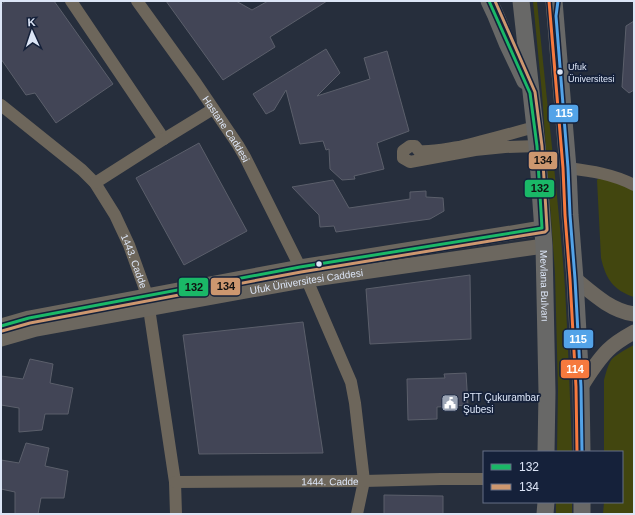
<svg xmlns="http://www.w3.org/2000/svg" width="635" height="515" font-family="Helvetica,sans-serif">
  <rect width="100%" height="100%" fill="#262e3c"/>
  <path fill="#42460f" d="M533,1H537C546,97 558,192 565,288C568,343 570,397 572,452H557L558,390L555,273L542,94Z
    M599,178L611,181L634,190V297C613,290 606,279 601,258L597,180Z
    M634,345V514H603L604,502H622V452H604V380C606,373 608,364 612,359C617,354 628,348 634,345Z
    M556,502H572V514H556Z"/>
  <path fill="#424556" stroke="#5b5f6b" d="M6,1H54L113,84L56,123L35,93L26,95L1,59V4Z
    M166,1H236L252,10L268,1H327L270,37L275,47L223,80Z
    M634,21V90L629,93L622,87L626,26Z
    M326,49L340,73L317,96L370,79L364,58L387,51L409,131L377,143L384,169L354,176L355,179L342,180L330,169L329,149L326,150L323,141L300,144L286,90L274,110L266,114L253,94Z
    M199,143L247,231L184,265L136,178Z
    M333,180L349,208L410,199V192L426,191V197L443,198L444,211L430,219L336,232L334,226L320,227L319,215L292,187Z
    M470,275L471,339L370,344L366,289Z
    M303,322L323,453L199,454L183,335Z
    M30,359L53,364L50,383L73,388L68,414H45L42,430L19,432V408L1,405V376L23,379Z
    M466,373L468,405L437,407V419L408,420L407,379L445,378L444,374Z
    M26,443L49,448L45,466L68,471L64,498H41L38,514H15V492L1,489V460L19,463Z
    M384,495L443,496V514H384Z"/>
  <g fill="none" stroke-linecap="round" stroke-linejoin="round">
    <g stroke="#6d665b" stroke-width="12">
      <path d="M71,1L164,139"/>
      <path id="s1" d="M137,1L196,83L238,145L245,157L300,267"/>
      <path id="s2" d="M1,105L82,170L95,183L115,215L129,245L147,295L175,482L176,514"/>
      <path d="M535,127C509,134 485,141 459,147C445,149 432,152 419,151L415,146H410L403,151V158L410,162L475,150L505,147L537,146"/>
      <path d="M568,168C591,171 613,174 634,185"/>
      <path d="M95,183L164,139L213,109"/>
      <path d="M307,280L351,382L355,403L364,481L357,514"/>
      <path id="s3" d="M175,482L364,481L441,479H484"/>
    </g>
    <g stroke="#6c675f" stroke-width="15">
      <path d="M575,279C592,293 611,311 634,314"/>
      <path d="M1,326L29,318L300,267L542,228"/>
      <path id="s4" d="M1,339L36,329L307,280L544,246"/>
      <path d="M581,387C589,374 597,361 608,350C615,343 625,337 634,332"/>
    </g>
    <g stroke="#686867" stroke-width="17">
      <path d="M489,1L496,16L507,43L525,81"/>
      <path id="s5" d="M521,1L537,146L544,246L547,392L546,452"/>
      <path d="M554,1L568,168L570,215L575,279L581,387L582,452"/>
      <path d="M582,502V514"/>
      <path d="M545,514L546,502"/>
    </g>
    <defs>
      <path id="bus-1" d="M1,326L29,318L300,267L542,228L537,146L530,93L489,1"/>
      <path id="bus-2" d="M2,331L30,323L301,272L545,232L547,230V228L542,146L535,92L495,1"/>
      <path id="bus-3" d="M558,1L556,16L568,168L570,215L575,279L581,387L582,452"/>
      <path id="bus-4" d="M549,1L563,168L565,215L570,279L576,387L577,452"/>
    </defs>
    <use href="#bus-1" stroke="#15213a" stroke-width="6"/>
    <use href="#bus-2" stroke="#15213a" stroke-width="6"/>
    <use href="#bus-3" stroke="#15213a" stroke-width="6"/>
    <use href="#bus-4" stroke="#15213a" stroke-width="6"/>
    <use href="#bus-1" stroke="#1ab867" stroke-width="3"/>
    <use href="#bus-2" stroke="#cd976f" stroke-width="3"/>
    <use href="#bus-3" stroke="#53a3e8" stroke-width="3"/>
    <use href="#bus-4" stroke="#f6793e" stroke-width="3"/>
  </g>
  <defs>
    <symbol id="civic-square" viewBox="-11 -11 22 22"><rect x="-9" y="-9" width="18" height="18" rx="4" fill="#9ca5b5" stroke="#15213a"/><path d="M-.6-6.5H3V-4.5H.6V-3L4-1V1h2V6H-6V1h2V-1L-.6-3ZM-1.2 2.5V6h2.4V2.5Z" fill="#fff"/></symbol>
  </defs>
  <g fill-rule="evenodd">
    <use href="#civic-square" x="440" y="393" width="20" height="20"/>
  </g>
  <g fill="#dce5f6" stroke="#15213a" stroke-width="1.5">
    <circle cx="560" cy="72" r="3.5"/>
    <circle cx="319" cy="264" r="3.5"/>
  </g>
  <g text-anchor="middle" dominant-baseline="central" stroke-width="3.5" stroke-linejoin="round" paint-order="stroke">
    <g font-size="9" fill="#dce5f6" stroke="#15213a" text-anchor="start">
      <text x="568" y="67">Ufuk<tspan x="568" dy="12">Üniversitesi</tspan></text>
    </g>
    <g font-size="10" fill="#dce5f6" stroke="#15213a">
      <text stroke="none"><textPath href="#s1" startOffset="156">Hastane Caddesi</textPath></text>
      <text stroke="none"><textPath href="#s2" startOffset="210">1443. Cadde</textPath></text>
      <text stroke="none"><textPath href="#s4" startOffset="311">Ufuk Üniversitesi Caddesi</textPath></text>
      <text stroke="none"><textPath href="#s5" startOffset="286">Mevlana Bulvarı</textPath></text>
      <text stroke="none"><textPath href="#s3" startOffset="155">1444. Cadde</textPath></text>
    </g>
    <g font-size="10" fill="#dce5f6" stroke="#15213a" text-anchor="start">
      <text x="463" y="397">PTT Çukurambar<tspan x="463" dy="12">Şubesi</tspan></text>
    </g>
  </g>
  <g stroke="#15213a" stroke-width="1.5">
    <rect x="548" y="104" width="31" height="19" rx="4" fill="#53a3e8"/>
    <rect x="528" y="151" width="30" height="19" rx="4" fill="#cd976f"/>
    <rect x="524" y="179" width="31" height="19" rx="4" fill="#1ab867"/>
    <rect x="210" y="277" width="31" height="19" rx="4" fill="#cd976f"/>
    <rect x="178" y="277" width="31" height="20" rx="4" fill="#1ab867"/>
    <rect x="563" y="329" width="31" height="20" rx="4" fill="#53a3e8"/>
    <rect x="560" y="359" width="30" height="20" rx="4" fill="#f6793e"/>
  </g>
  <g font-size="11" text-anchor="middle" font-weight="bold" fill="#fff">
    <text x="564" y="117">115</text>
    <text x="578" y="343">115</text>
    <text x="575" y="373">114</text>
  </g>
  <g font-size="11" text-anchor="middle" font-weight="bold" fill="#111">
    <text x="543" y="164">134</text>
    <text x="540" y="192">132</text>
    <text x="226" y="290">134</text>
    <text x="194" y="291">132</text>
  </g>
  <rect width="635" height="515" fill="none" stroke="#dce5f6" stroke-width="4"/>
  <rect x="483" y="451" width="140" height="52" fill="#15213a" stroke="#656f85"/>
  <rect x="491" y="464" width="20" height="6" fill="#1ab867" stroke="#656f85"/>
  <text x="519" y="471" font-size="12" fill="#dce5f6">132</text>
  <rect x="491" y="484" width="20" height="6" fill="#cd976f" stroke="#656f85"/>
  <text x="519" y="491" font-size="12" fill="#dce5f6">134</text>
  <g transform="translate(32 32) rotate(357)" stroke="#15213a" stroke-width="3" paint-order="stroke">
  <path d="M0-3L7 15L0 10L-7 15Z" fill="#dce5f6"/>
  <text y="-6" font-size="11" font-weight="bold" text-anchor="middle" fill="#dce5f6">K</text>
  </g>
</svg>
